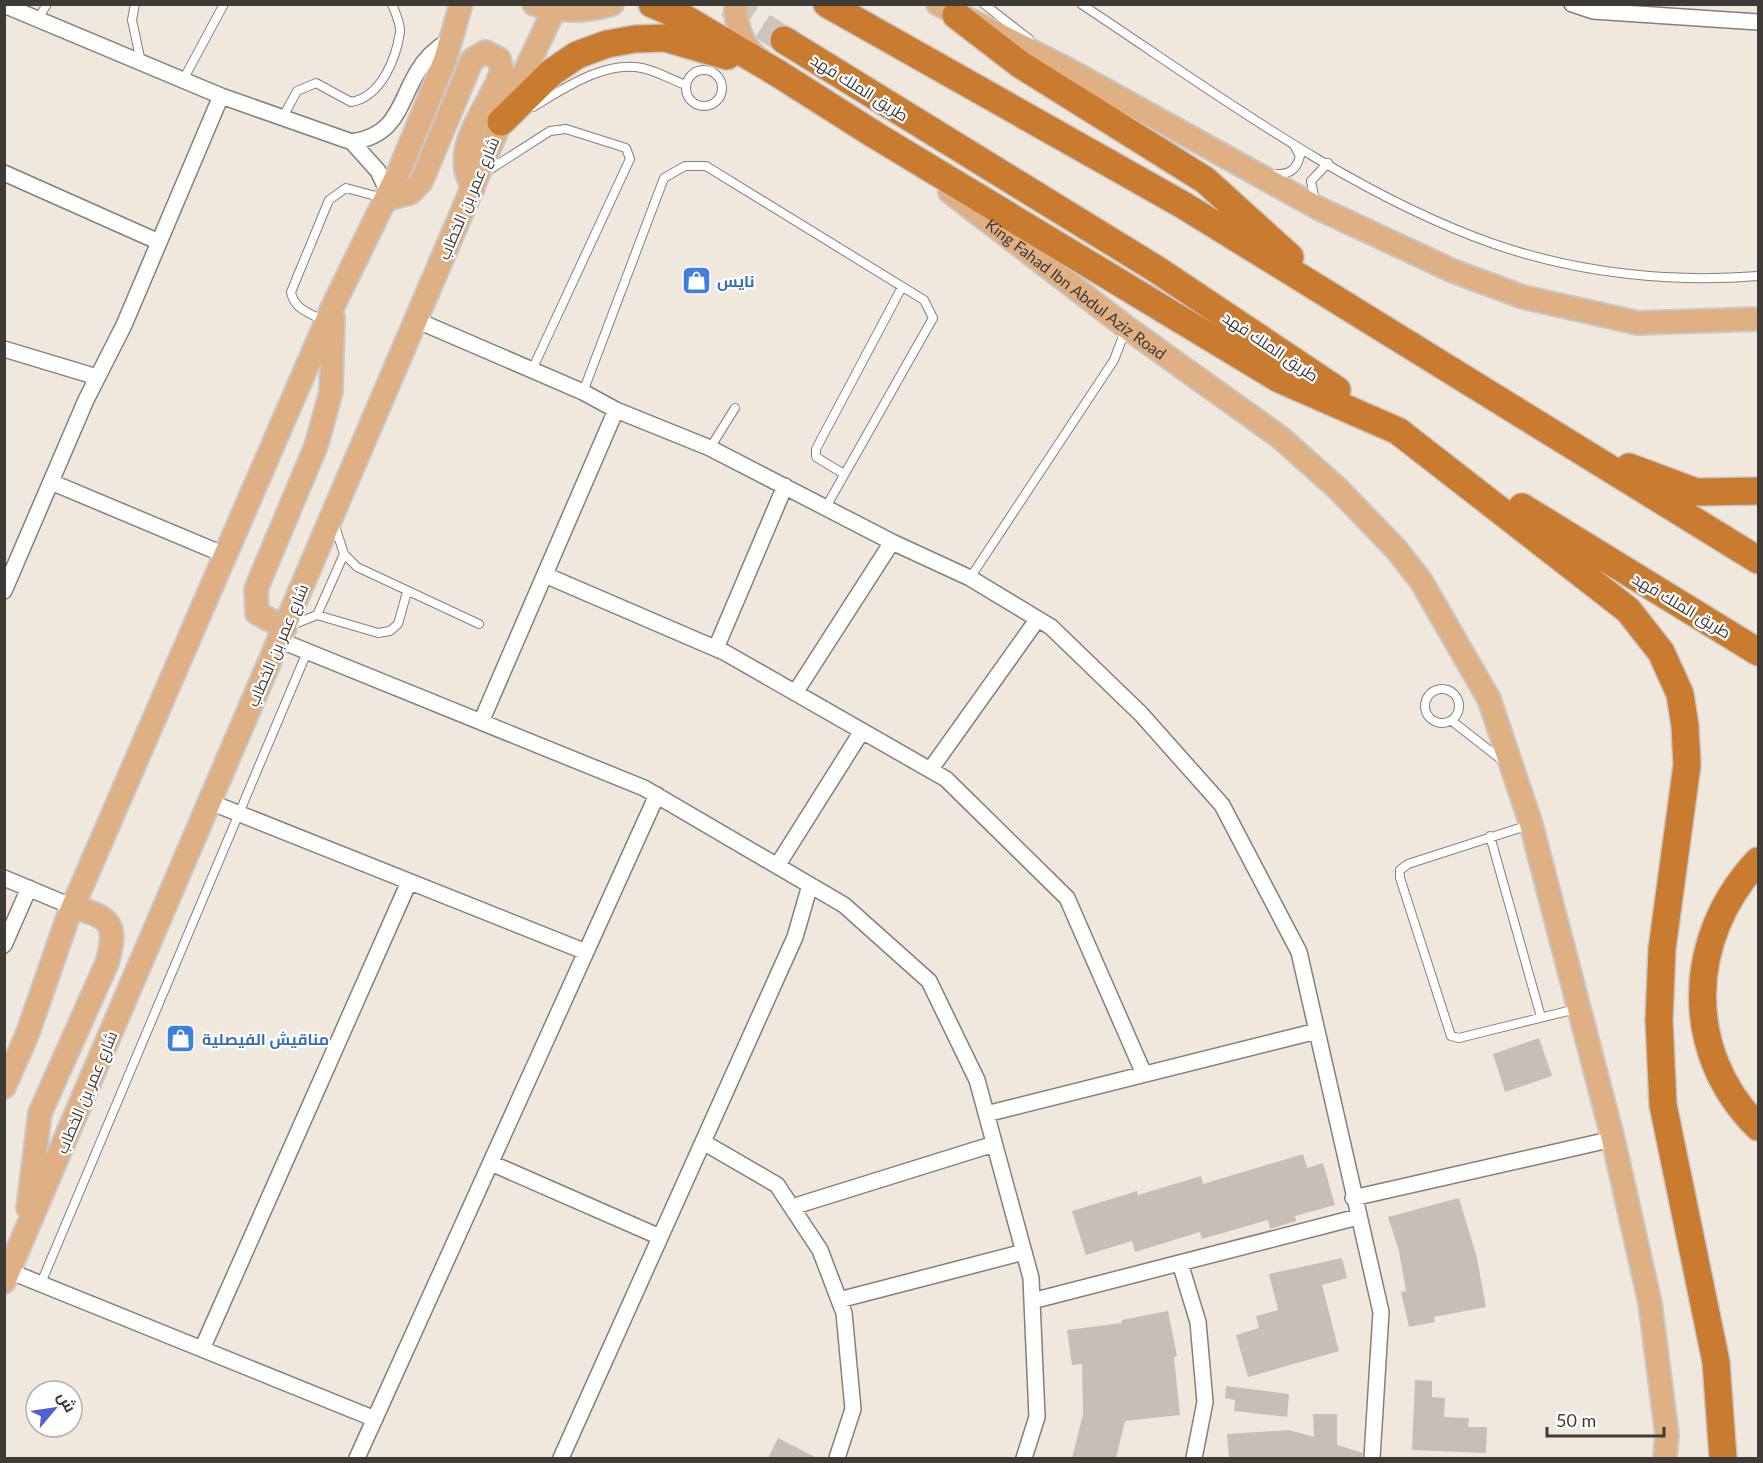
<svg xmlns="http://www.w3.org/2000/svg" width="1763" height="1463" font-family="Lato,Cairo,sans-serif">
  <rect width="100%" height="100%" fill="#f0e8dd"/>
  <path fill="#c7bfb5" d="M1539,1038L1552,1076L1505,1092L1493,1054Z
    M1303,1154L1307,1168L1323,1163L1335,1205L1295,1216L1296,1221L1270,1229L1268,1220L1202,1239L1200,1232L1135,1252L1132,1241L1086,1255L1072,1211L1137,1191L1138,1195L1201,1176L1203,1184Z
    M1459,1198L1477,1258L1486,1307L1434,1317L1435,1322L1409,1327L1401,1292L1406,1291L1399,1251L1388,1217Z
    M1342,1258L1347,1278L1322,1285L1339,1351L1248,1377L1236,1335L1259,1328L1256,1316L1278,1310L1269,1274Z
    M1168,1311L1177,1356L1174,1357L1180,1415L1125,1421L1116,1458H1072L1083,1414L1082,1364L1072,1365L1067,1330L1122,1323V1320Z
    M1415,1380L1432,1381V1397L1445,1398L1444,1417L1469,1418L1468,1427H1487L1486,1453L1412,1450Z
    M1226,1386L1289,1394L1287,1417L1234,1411L1235,1400L1225,1398Z
    M1313,1414H1337V1445L1363,1453L1362,1458H1229L1227,1434L1289,1430L1314,1437Z
    M778,1438L817,1458H768Z"/>
  <g fill="none" stroke-linecap="round" stroke-linejoin="round">
    <path stroke="#ccc5bc" stroke-width="27" stroke-dasharray="27 14" stroke-linecap="butt" d="M728,4L784,40"/>
    <defs>
      <path id="service" d="M135,4L132,20L141,62
        M984,4L1029,39
        M1081,4C1210,89 1348,193 1494,244C1578,273 1670,283 1758,276
        M38,19L47,4
        M686 88a18 18 0 1 1 36 0a18 18 0 1 1-36 0Z
        M183,80L224,4
        M533,107C563,89 605,60 642,68C657,71 672,80 686,85
        M283,117L297,91L316,83L351,102C381,97 396,59 400,32C401,24 395,12 392,4
        M486,172L550,131L566,129L626,148L630,159L531,372
        M1272,174C1287,175 1296,172 1300,156L1294,145
        M1315,201L1311,181L1328,163
        M323,320C309,313 294,309 291,292L329,200L346,188L383,198
        M583,392L664,178L685,166H706L924,300L933,318L826,507
        M710,448L735,408
        M844,474L816,457V449L902,287
        M334,523L344,554L357,567L479,624
        M970,578L1114,360L1125,331
        M317,615L344,554
        M292,625L317,615L378,633L390,631L398,624L407,592
        M1425 706a17 17 0 1 1 34 0a17 17 0 1 1-34 0Z
        M1452,721L1503,761
        M1529,825L1408,864L1400,870V878L1451,1036L1459,1038L1576,1009
        M1490,836L1541,1017
        M41,1283L307,652"/>
      <path id="minor" d="M1572,4L1593,11L1758,22
        M4,5L221,96L352,142L378,171L389,194
        M352,142C398,135 398,104 418,71C426,57 438,47 451,39
        M4,173L159,242
        M416,320L583,392L616,410L710,448L892,542L970,578L1051,627L1141,714L1222,805L1299,952L1381,1312L1372,1458
        M4,349L97,377
        M51,482L225,555
        M545,575L724,652L946,779L1067,898L1144,1074
        M4,591L86,400L124,325L221,96
        M279,640L644,788L844,905L929,981L977,1080L1031,1278L1037,1417L1024,1458
        M716,648L785,486
        M795,693L892,542
        M481,722L616,410
        M930,770L1037,620
        M210,802L586,952
        M777,866L862,731
        M4,878L73,907
        M4,945L29,888
        M986,1114L1317,1031
        M703,1142L777,1185L820,1250L844,1313L853,1409L837,1458
        M491,1163L660,1237
        M1353,1198L1613,1139
        M792,1207L994,1144
        M1180,1263L1198,1322L1205,1402L1194,1458
        M9,1271L375,1419
        M839,1300L1024,1252
        M1032,1301L1358,1217
        M202,1349L409,882
        M357,1458L657,795
        M561,1458L795,937L810,885"/>
      <g id="primary">
        <path d="M534,4C560,12 586,12 612,4"/>
        <path d="M736,4C735,25 742,46 759,59"/>
        <path d="M938,4L1071,71L1318,208L1453,271L1523,297L1638,323L1758,319"/>
        <path id="s1" d="M950,192L1126,327L1281,438L1337,488L1396,549L1421,581L1489,699L1531,824L1613,1139L1650,1303L1667,1435L1665,1458"/>
        <path d="M387,199L410,193L421,182L472,60L485,52L499,59L502,70C490,109 448,146 473,188"/>
        <path d="M285,628L257,613L256,589L316,446L331,392L333,318"/>
        <path d="M4,1087L27,1035L67,920L334,304L400,169L445,60L461,4"/>
        <path d="M28,1208L40,1113L107,963C118,924 111,917 73,907"/>
        <path d="M4,1282L498,128L554,10"/>
      </g>
      <path id="motorway" d="M652,4L684,18L779,74L875,135L1279,379L1398,431L1628,610L1661,652L1680,694L1685,726L1687,765L1662,949L1659,1020L1663,1105L1716,1362L1723,1458
        M827,4L1183,205L1758,560
        M956,15L1021,65L1205,180L1290,257
        M784,40L1156,269L1337,390
        M501,122L552,72L577,55L607,44L635,39L665,38L727,56
        M1629,467L1696,492L1758,491
        M1522,507L1758,652
        M1758,861C1686,937 1682,1052 1758,1127"/>
    </defs>
    <use href="#service" stroke="#867f75" stroke-width="10"/>
    <use href="#minor" stroke="#867f75" stroke-width="18"/>
    <use href="#primary" stroke="#c9c8c7" stroke-width="26"/>
    <use href="#motorway" stroke="#c9c8c7" stroke-width="30"/>
    <use href="#service" stroke="#fff" stroke-width="8"/>
    <use href="#minor" stroke="#fff" stroke-width="15"/>
    <use href="#primary" stroke="#dfb083" stroke-width="22"/>
    <use href="#motorway" stroke="#c97c30" stroke-width="27"/>
  </g>
  <defs>
    <symbol id="shop-square" viewBox="-11 -11 22 22"><rect x="-9" y="-9" width="18" height="18" rx="4" fill="#3f7fe0" stroke="#fff"/><path d="M-5-2.5h2.3a2.7 3.5 0 0 1 5.4 0H5L5.5 6h-11ZM-1.5-2.5h3a1.5 2.3 0 0 0-3 0Z" fill="#fff"/></symbol>
  </defs>
  <g fill-rule="evenodd">
    <use href="#shop-square" x="680" y="264" width="33" height="33"/>
    <use href="#shop-square" x="164" y="1022" width="33" height="33"/>
  </g>
  <g text-anchor="middle" dominant-baseline="central" stroke-width="4.5" stroke-linejoin="round" paint-order="stroke">
    <g font-size="16" fill="#3e3b37" stroke="#fff">
      <text transform="translate(860 87) rotate(32)">طريق الملك فهد</text>
      <text transform="translate(468 198) rotate(-67)">شارع عمر بن الخطاب</text>
      <text stroke="none"><textPath href="#s1" startOffset="159">King Fahad Ibn Abdul Aziz Road</textPath></text>
      <text transform="translate(1271 346) rotate(34)">طريق الملك فهد</text>
      <text transform="translate(1682 605) rotate(31)">طريق الملك فهد</text>
      <text transform="translate(277 645) rotate(-67)">شارع عمر بن الخطاب</text>
      <text transform="translate(86 1092) rotate(-67)">شارع عمر بن الخطاب</text>
    </g>
    <g font-size="16" font-weight="bold" fill="#366cbe" stroke="#fff" text-anchor="start">
      <text x="717" y="280">نايس</text>
      <text x="202" y="1038">مناقيش الفيصلية</text>
    </g>
  </g>
  <rect width="1763" height="1463" fill="none" stroke="#3e3b37" stroke-width="12"/>
  <g transform="translate(54 1409) rotate(61)"><circle r="28" fill="#ffffff" stroke="#b2b1af" stroke-width="1.5"/>
  <path d="M0-4.5L10 22L0 15L-10 22Z" fill="#515ed4"/>
  <text y="-9" font-size="16" font-weight="bold" text-anchor="middle" fill="#3e3b37">ش</text>
  </g>
  <path d="M1547 1427v9h117v-9" fill="none" stroke="#3e3b37" stroke-width="3"/>
  <text x="1556" y="1427" font-size="18" fill="#3e3b37" stroke="#ffffff" stroke-width="4.5" paint-order="stroke">50 m</text>
</svg>
